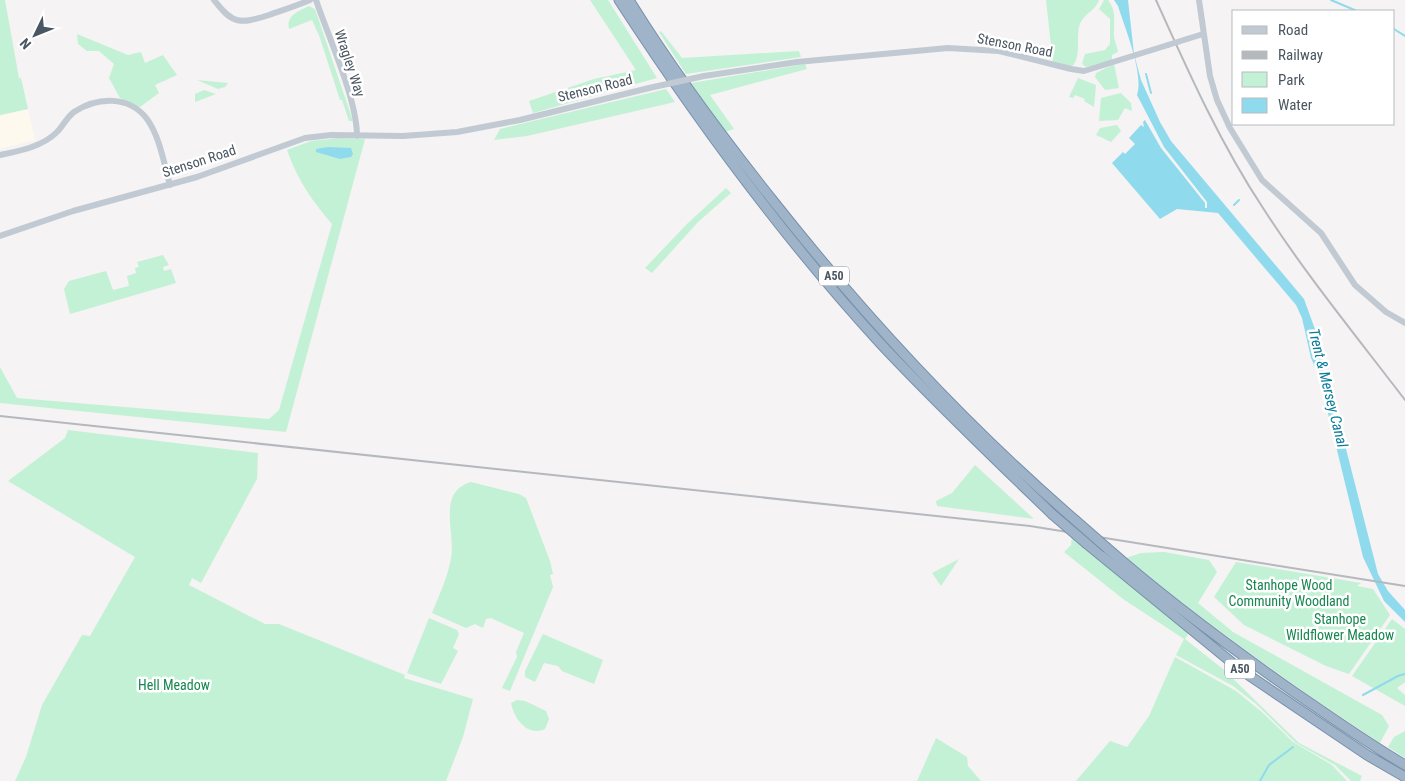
<svg xmlns="http://www.w3.org/2000/svg" width="1405" height="781" font-family="'Roboto Condensed',sans-serif">
  <rect width="100%" height="100%" fill="#f5f3f3"/>
  <path fill="#fdf9ef" d="M28,109L35,140L0,149V116Z"/>
  <path fill="#c3f1d5" d="M0,0H5L19,78H21L28,109L0,115Z
    M590,0H608L657,78L533,113L529,101L594,79L636,70Z
    M1046,0H1099C1095,12 1083,13 1079,27C1076,39 1082,60 1070,68L1053,63Z
    M1104,0H1108C1116,10 1114,19 1114,31C1113,38 1117,46 1118,52L1112,55V60L1086,67L1082,64L1085,54L1105,50L1110,44V19L1099,9Z
    M309,6L315,9L353,121H349L342,100H340L320,38L312,20L289,29C286,15 299,11 309,6Z
    M661,31L682,58L799,51L801,57L686,74L659,32Z
    M77,34L128,55L141,52L145,63L163,55L177,75L155,85L159,93L140,107L120,98L109,78L114,64L99,51H87L78,44Z
    M805,64L807,69L710,95L734,129L725,132L691,83Z
    M1114,64L1119,88L1105,90L1095,77L1096,73Z
    M1078,78L1096,85L1094,107L1084,101L1085,99L1075,95L1073,98L1069,97Z
    M197,80L228,83L225,87L218,89Z
    M666,89L675,102L527,136L494,140L500,129Z
    M204,90L216,94L195,102V94Z
    M1121,93L1131,103L1132,111L1125,108L1118,120L1099,121L1101,98Z
    M1117,125L1121,131L1111,142L1096,135L1100,128Z
    M340,138L365,139L286,432L0,403V367L17,398L269,419L279,410L332,224C312,201 297,179 287,150L311,141Z
    M726,188L731,193L698,222L652,273L645,268L687,224Z
    M163,255L169,265L163,267L164,271L171,269L176,283L70,314L64,289L69,281L106,271L113,290L129,286L127,276L136,273L135,268L139,267L137,262Z
    M68,430L258,453L257,479L201,583L192,578L189,585L265,624H279L405,675L404,678L473,699L463,737L446,781H15L26,757L42,705L82,635L90,636L135,557L8,481L65,438Z
    M975,465L1034,519L937,506L936,501L952,493Z
    M471,482L519,494L526,498L550,561L553,574L550,575L553,587L510,691L502,688L517,657L516,652L524,633L491,618L486,619L483,628L475,624L466,628L432,613C439,595 448,577 451,558C456,533 436,492 471,482Z
    M1072,536L1189,633L1185,639L1223,669L1299,743L1362,776L1360,781H1351L1335,765L1296,743L1256,704L1233,686L1176,655L1184,639L1123,599L1064,552L1071,545Z
    M1164,552L1209,560L1217,572L1198,603L1233,632L1382,715L1389,726L1380,743C1292,685 1208,625 1126,558L1141,553Z
    M959,559L941,586L932,573Z
    M1236,562L1361,583L1357,586L1373,589L1390,615L1349,674L1326,666L1244,625L1214,597Z
    M429,618L457,630L459,634L453,648L458,651L441,684L407,673Z
    M1392,619L1405,629V682L1397,688L1405,695V706L1352,676Z
    M543,634L603,660L594,684L562,671L558,666L544,663L535,682L525,677V671Z
    M1175,657L1236,691L1263,713L1293,742L1332,765L1347,781H1076L1110,741L1127,747L1149,716Z
    M517,700L525,701L546,711L549,719L545,729C528,737 514,719 511,703Z
    M1405,731V758L1388,747L1394,737Z
    M936,738L967,757L968,766L981,781H917Z"/>
  <path fill="#90daee" d="M1114,0H1128L1134,54L1141,80L1160,122L1171,141L1304,299L1316,332L1325,376L1334,402L1378,574L1388,591L1405,610V622L1384,601L1363,557L1319,376L1311,358L1302,318L1296,305L1218,213L1177,209L1160,219L1112,163L1123,152L1125,154L1135,144L1129,138L1141,125L1144,127L1143,122L1145,120L1161,148L1205,203V208H1207V202L1164,147L1137,95C1144,74 1125,28 1118,6Z
    M328,147L351,148L353,154L351,157L340,159L316,152V149Z"/>
  <g fill="none" stroke-linecap="round" stroke-linejoin="round">
    <path stroke="#90daee" stroke-width="2" d="M1331,0L1357,11
      M1394,29L1405,36
      M1146,74L1151,93
      M1234,205L1239,200
      M1363,695L1398,676L1405,674
      M1260,781L1269,765L1293,747"/>
    <defs>
      <path id="trunk" d="M619,0C697,120 783,237 880,343C935,402 994,458 1052,514
        M629,0C673,71 723,138 774,202C865,317 964,424 1075,520
        M1087,544L1241,670L1367,755L1405,777
        M1107,548C1166,600 1230,647 1294,692C1331,717 1367,743 1405,765"/>
    </defs>
    <use href="#trunk" stroke="#7690ad" stroke-width="11"/>
    <path stroke="#c1cad2" stroke-width="6" d="M214,0C233,25 240,24 269,15C283,10 296,6 310,0
      M316,0C328,36 357,99 357,136
      M1199,0L1210,76L1217,100L1230,128L1262,180L1321,233L1355,285L1386,312L1405,323
      M1187,39L1203,34
      M704,76L797,62L948,48L999,51L1071,69L1084,71L1168,45
      M0,155C19,151 42,147 57,132C63,126 67,117 74,112C97,97 129,95 147,119C160,137 164,164 170,185
      M0,236L73,211L197,177L305,138L331,135L403,136L457,132L520,120L649,88"/>
    <use href="#trunk" stroke="#9fb4c9" stroke-width="9"/>
    <path stroke="#b5b8bd" stroke-width="2" d="M1156,0C1188,71 1220,143 1263,208C1306,275 1357,337 1405,400
      M0,416L1030,526L1405,586"/>
    <defs>
      <path id="trunk-bridge" d="M1052,514L1087,544
        M1075,520L1107,548"/>
    </defs>
    <use href="#trunk-bridge" stroke="#7690ad" stroke-width="11" stroke-linecap="butt"/>
    <path stroke="#c1cad2" stroke-width="6" d="M1168,45L1187,39
      M649,88L704,76"/>
    <use href="#trunk-bridge" stroke="#9fb4c9" stroke-width="9"/>
  </g>
  <g text-anchor="middle" dominant-baseline="central" stroke-width="5" stroke-linejoin="round" paint-order="stroke">
    <g fill="#fff" stroke="#808990" stroke-width="1">
      <rect x="819" y="266.5" width="30" height="19" rx="4"/>
      <rect x="1225" y="659.5" width="30" height="19" rx="4"/>
    </g>
    <g font-size="12" font-weight="bold" fill="#4a5661">
      <text x="834" y="276">A50</text>
      <text x="1240" y="669">A50</text>
    </g>
    <g font-size="14" fill="#4a5661" stroke="#fff">
      <text transform="translate(1015 45) rotate(11)">Stenson Road</text>
      <text transform="translate(350 63) rotate(72)">Wragley Way</text>
      <text transform="translate(595 88) rotate(-14)">Stenson Road</text>
      <text transform="translate(199 161) rotate(-18)">Stenson Road</text>
    </g>
    <g font-size="14" fill="#17864f" stroke="#fff">
      <text x="1289" y="585">Stanhope Wood<tspan x="1289" dy="16">Community Woodland</tspan></text>
      <text x="1340" y="619">Stanhope<tspan x="1340" dy="16">Wildflower Meadow</tspan></text>
      <text x="174" y="685">Hell Meadow</text>
    </g>
    <g font-size="15" font-style="italic" fill="#0c7c9b" stroke="#fff">
      <text transform="translate(1328 388) rotate(76)">Trent &amp; Mersey Canal</text>
    </g>
  </g>
  <rect x="1232" y="10" width="162" height="115" fill="#ffffff" stroke="#b7bbc0"/>
  <rect x="1242" y="26" width="25" height="8" fill="#c1cad2" stroke="#b7bbc0"/>
  <text x="1278" y="35" font-size="15" fill="#4a5661">Road</text>
  <rect x="1242" y="51" width="25" height="8" fill="#b5b8bd" stroke="#b7bbc0"/>
  <text x="1278" y="60" font-size="15" fill="#4a5661">Railway</text>
  <rect x="1242" y="72" width="25" height="15" fill="#c3f1d5" stroke="#b7bbc0"/>
  <text x="1278" y="85" font-size="15" fill="#4a5661">Park</text>
  <rect x="1242" y="98" width="25" height="15" fill="#90daee" stroke="#b7bbc0"/>
  <text x="1278" y="110" font-size="15" fill="#4a5661">Water</text>
  <g transform="translate(35 35) rotate(227)" stroke="#ffffff" stroke-width="4" paint-order="stroke">
  <path d="M0-4L9 19L0 12L-9 19Z" fill="#4a5661"/>
  <text y="-8" font-size="14" font-weight="bold" text-anchor="middle" fill="#4a5661">N</text>
  </g>
</svg>
